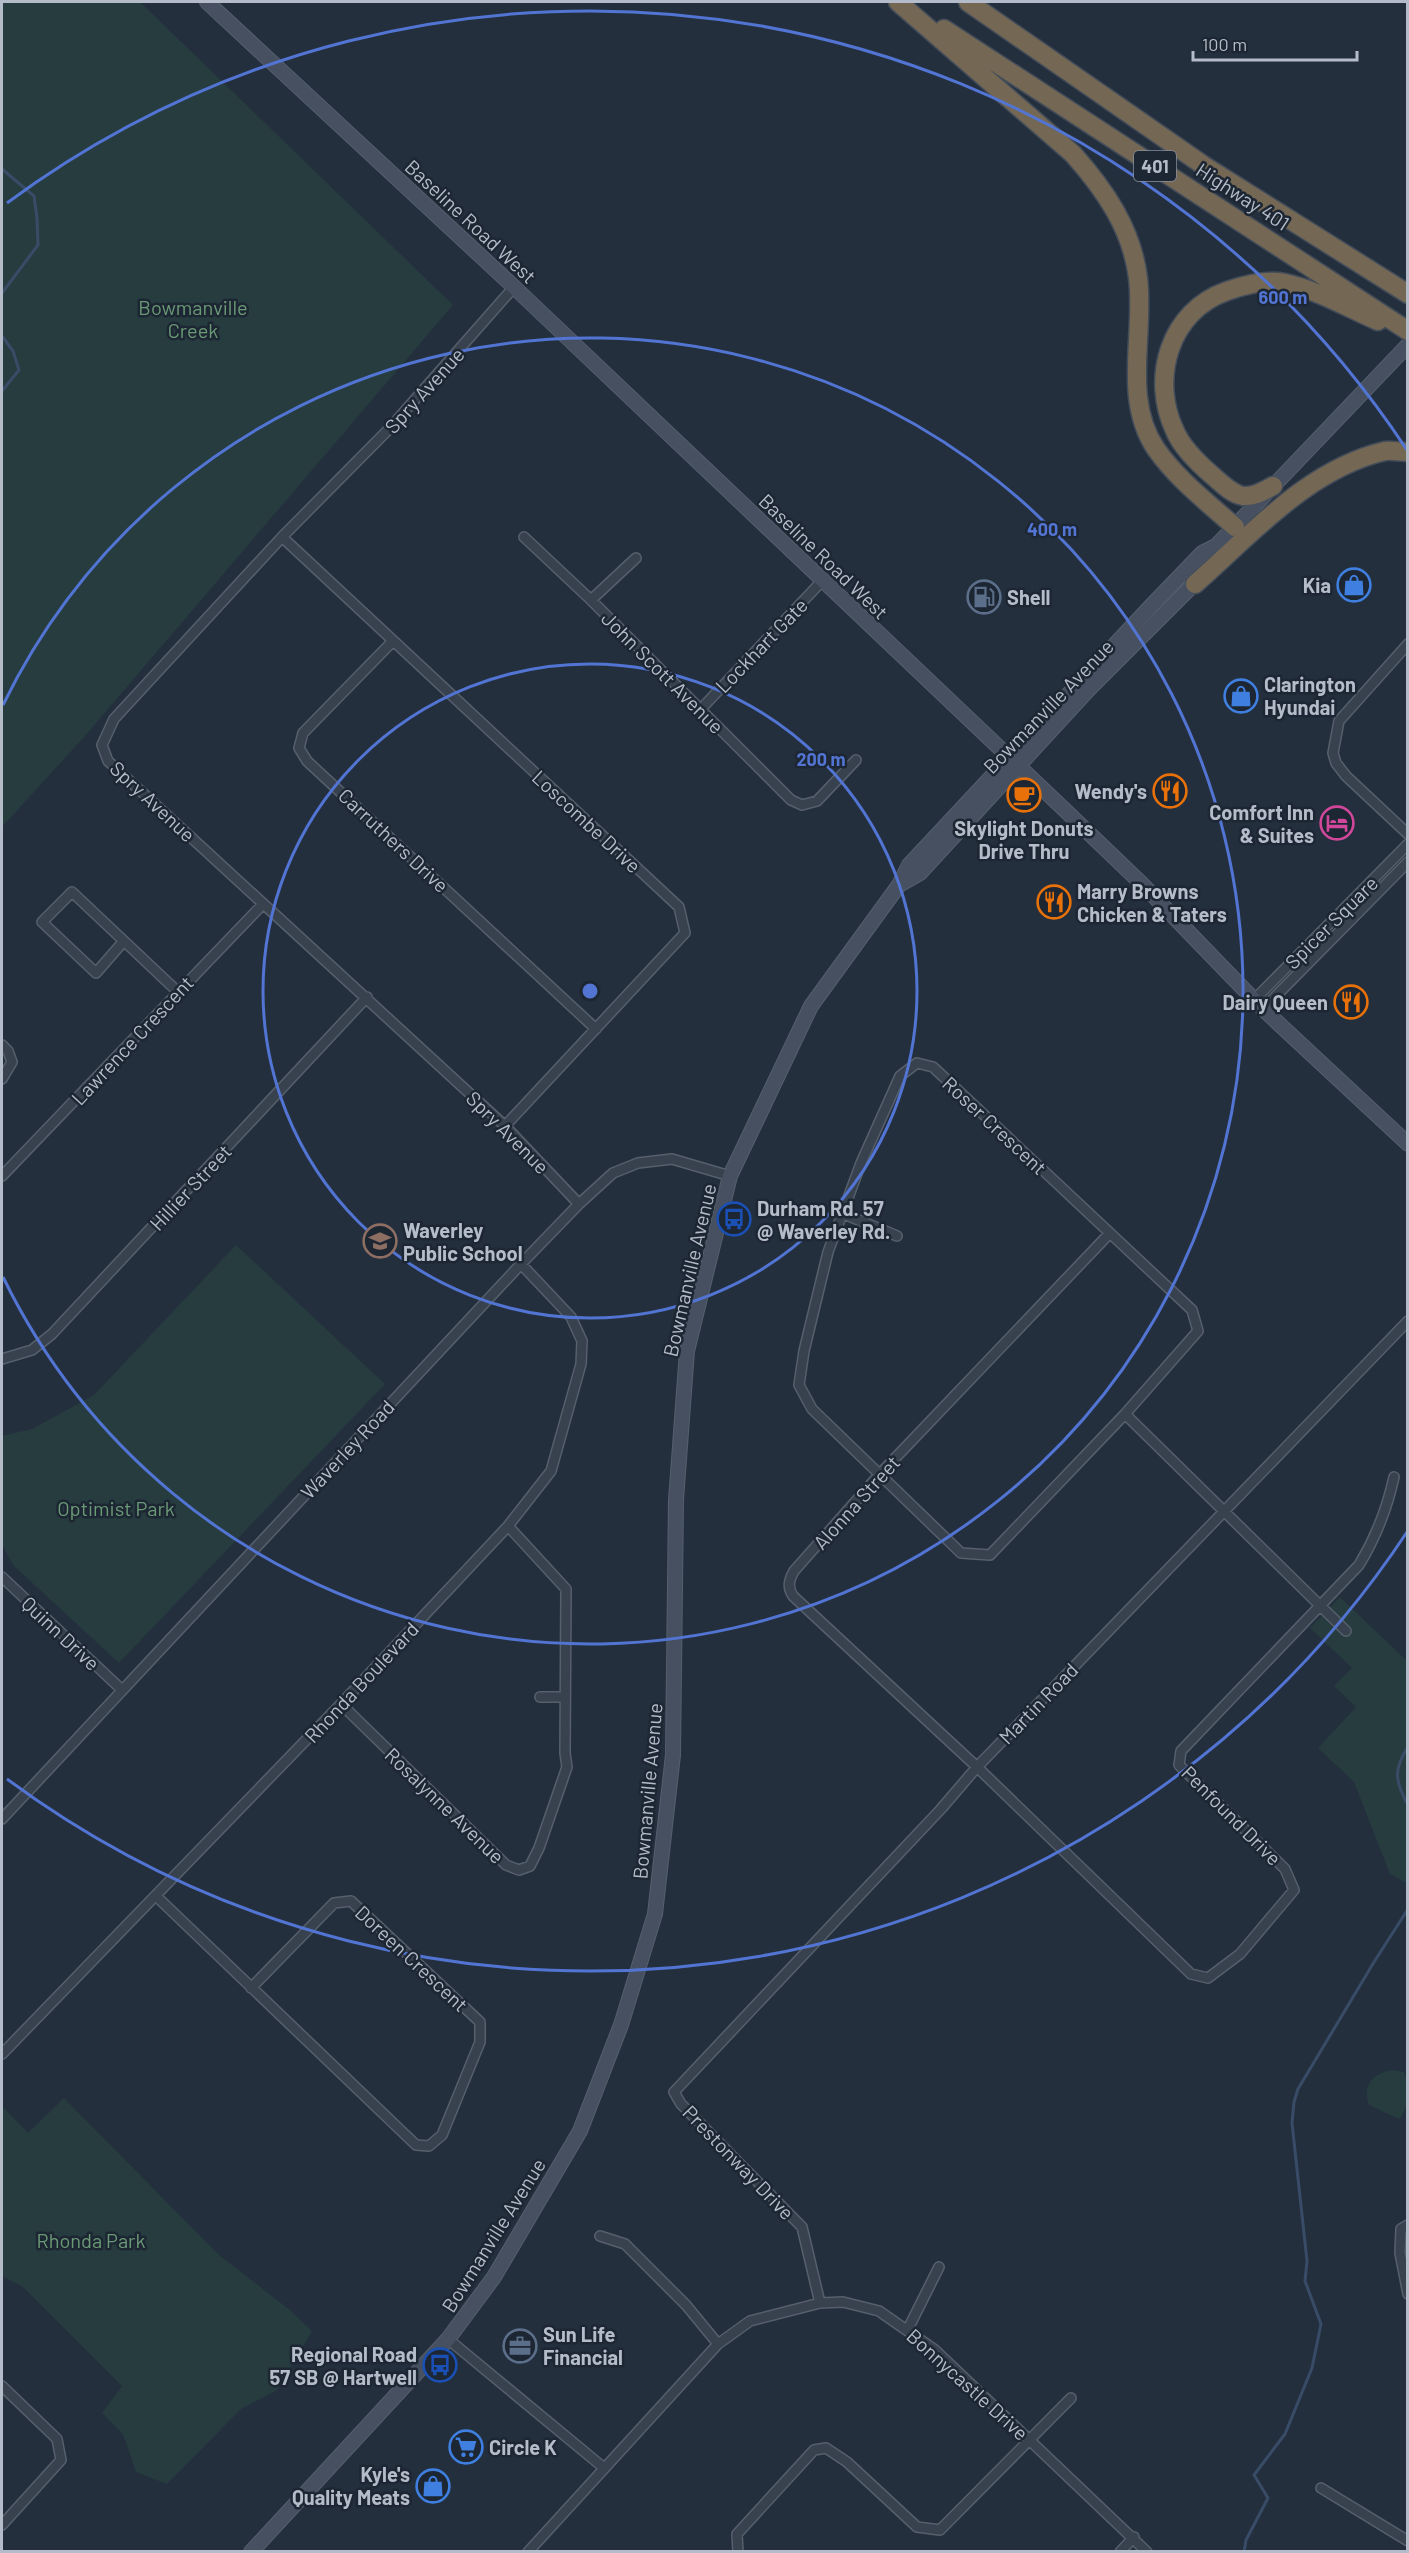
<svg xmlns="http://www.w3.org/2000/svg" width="1409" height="2553" font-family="Barlow,sans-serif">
  <rect width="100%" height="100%" fill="#242f3e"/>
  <path fill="#263c3f" d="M2,2H140L453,305L85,736L2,827Z
    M236,1245L385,1384L119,1663L13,1565L2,1545V1436L32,1429L94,1395Z
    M1340,1597L1407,1661V1883L1390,1874L1354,1782L1318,1748L1356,1707L1334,1686L1352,1668L1310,1628Z
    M1394,2070L1404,2072C1409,2084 1409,2110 1399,2119L1369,2105C1362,2084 1374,2072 1394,2070Z
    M64,2098L218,2254L291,2311L312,2331L277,2390L241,2409L167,2484L136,2472L123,2434L102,2413L122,2386L23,2287L2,2276V2106L28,2133Z"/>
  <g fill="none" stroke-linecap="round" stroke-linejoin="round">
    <path stroke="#394c67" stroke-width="3" d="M2,169L34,196L37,218L38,245L2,293
      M2,336L13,351L19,370L2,391
      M1408,1747C1393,1769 1395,1782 1408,1805
      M1244,2552L1246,2540L1268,2498L1254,2475L1285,2434L1312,2368L1321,2324L1305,2281L1307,2261L1292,2123L1294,2102L1298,2089L1374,1962L1408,1909"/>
    <defs>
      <path id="street" d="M514,287L389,429L282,537L114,719L102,745L108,761L505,1126L579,1204
        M282,537L679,907L685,933L505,1126
        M524,537L591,600L791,800L802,805L817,801L856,760
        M591,600L636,558
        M393,641L303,733L299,748L307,761L596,1029
        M1408,644L1339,721L1333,753L1336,763L1346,776L1408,834
        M700,710L822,581
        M123,942L96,973L42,922L72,892L177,991
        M1255,999L1408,844
        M1263,1009L1408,862
        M2,1045L8,1051L12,1062L2,1079
        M917,1063L933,1067L1192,1310L1198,1331L1125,1414L990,1555L961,1553L812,1409L799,1385L804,1351L828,1252L861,1163L900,1076Z
        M2,1176L263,904
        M844,1214L897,1236
        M1110,1233L879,1475L794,1571C789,1580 787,1587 793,1596L977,1767L1191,1974L1208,1978L1240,1954L1294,1890L1285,1869L1179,1765L1181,1751L1359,1565C1376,1537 1387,1509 1394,1477
        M2,1359L32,1350L52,1334L367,997
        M1125,1414L1346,1631
        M2,1577L121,1689
        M540,1697H565
        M341,1704L506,1865L519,1870L530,1866L539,1848L567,1767L565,1753L566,1589L508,1526
        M2,1819L521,1264L579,1204L613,1173L638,1163L672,1159L730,1176
        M156,1896L416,2145L429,2146L442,2135L480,2042V2022L351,1901L334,1903L251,1988
        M2,2054L341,1704L508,1526L551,1471L581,1364L582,1341L571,1317L521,1264
        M1408,2225L1401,2229L1400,2253L1408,2294
        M600,2236L625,2244L686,2305L718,2344
        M820,2303L802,2227L681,2104L674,2092L941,1809L977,1767L1408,1321
        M908,2329L939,2267
        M448,2339L604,2468
        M2,2386L57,2439L61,2460L2,2525
        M1321,2488L1408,2541
        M528,2552L718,2344L750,2321L820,2303L843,2302L879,2311L935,2350L1147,2552
        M738,2552L737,2534L814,2450L826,2448L847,2462L917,2527L940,2530L1071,2398
        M1120,2552L1134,2537"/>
      <path id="secondary" d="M207,2L514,287L1068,813L1143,885L1263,1009L1408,1144
        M899,885L920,873L1089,689L1201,577
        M251,2552L448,2339L494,2277L580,2131L621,2025L655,1914L673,1755L676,1500L687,1351L730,1176L811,1006L899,885L909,865L1151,606L1202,553L1216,546L1408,345"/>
      <path id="highway" d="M898,2L1073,154C1105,190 1132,229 1138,278C1145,334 1122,399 1156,449C1177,479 1208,503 1235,527
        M968,2L1203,165L1408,294
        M944,29L1408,331
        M1273,486C1263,491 1254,497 1243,496C1232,494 1221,483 1213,476C1199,464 1182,448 1175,431C1150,379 1169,311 1227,291C1244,285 1266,279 1285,283C1317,290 1348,308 1378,321
        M1195,584C1252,534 1308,469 1385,451C1392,450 1400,452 1408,452"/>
    </defs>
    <use href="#street" stroke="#565f6c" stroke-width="12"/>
    <use href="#secondary" stroke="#565f6c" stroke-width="16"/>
    <use href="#highway" stroke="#434c59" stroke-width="21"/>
    <use href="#street" stroke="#38414e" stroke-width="9"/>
    <use href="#secondary" stroke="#465061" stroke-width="14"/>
    <use href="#highway" stroke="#746855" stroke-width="18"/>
  </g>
  <g fill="none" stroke="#5274d3" stroke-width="3">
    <circle cx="590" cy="991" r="327"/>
    <path d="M3 705A653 653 0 1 1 3 1277"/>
    <path d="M1407 1532A980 980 0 0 1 7 1779M7 203A980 980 0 0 1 1407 450"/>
  </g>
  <defs>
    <symbol id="shop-ring" viewBox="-11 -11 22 22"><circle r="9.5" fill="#1d2633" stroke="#3f7fe0" stroke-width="1.5"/><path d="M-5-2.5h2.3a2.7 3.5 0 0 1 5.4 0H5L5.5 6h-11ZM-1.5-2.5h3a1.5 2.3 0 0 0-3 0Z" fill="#3f7fe0"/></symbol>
    <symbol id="fuel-ring" viewBox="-11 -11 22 22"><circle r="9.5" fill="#1d2633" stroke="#5c6f8a" stroke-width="1.5"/><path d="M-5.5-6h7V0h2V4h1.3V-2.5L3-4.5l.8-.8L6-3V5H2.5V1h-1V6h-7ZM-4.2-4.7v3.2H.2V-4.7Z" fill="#5c6f8a"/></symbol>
    <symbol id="restaurant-ring" viewBox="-11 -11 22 22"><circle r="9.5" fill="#1d2633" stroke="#e8710a" stroke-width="1.5"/><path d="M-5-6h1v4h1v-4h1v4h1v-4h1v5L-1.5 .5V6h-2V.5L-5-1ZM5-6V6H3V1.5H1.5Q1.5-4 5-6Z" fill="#e8710a"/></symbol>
    <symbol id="cafe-ring" viewBox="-11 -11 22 22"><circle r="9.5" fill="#1d2633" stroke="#e8710a" stroke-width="1.5"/><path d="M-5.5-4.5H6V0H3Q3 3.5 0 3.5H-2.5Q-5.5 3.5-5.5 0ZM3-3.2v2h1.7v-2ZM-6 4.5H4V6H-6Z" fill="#e8710a"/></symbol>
    <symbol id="hotel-ring" viewBox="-11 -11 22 22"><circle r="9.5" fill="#1d2633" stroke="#d1479c" stroke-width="1.5"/><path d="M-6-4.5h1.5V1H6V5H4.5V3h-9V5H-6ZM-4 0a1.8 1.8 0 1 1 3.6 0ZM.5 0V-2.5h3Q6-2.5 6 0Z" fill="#d1479c"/></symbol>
    <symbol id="bus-ring" viewBox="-11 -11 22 22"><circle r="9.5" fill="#1d2633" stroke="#1a4fb4" stroke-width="1.5"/><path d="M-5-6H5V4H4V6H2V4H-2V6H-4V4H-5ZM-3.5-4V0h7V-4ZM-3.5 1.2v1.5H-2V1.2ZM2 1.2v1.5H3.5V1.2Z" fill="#1a4fb4"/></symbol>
    <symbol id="school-ring" viewBox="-11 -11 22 22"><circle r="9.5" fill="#1d2633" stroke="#8d6e63" stroke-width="1.5"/><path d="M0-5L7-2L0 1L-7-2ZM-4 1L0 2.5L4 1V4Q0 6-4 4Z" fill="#8d6e63"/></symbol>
    <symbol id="office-ring" viewBox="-11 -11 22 22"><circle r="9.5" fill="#1d2633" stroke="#5c6f8a" stroke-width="1.5"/><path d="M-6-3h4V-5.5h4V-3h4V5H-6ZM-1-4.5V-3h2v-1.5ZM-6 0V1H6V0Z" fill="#5c6f8a"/></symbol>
    <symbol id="supermarket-ring" viewBox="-11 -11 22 22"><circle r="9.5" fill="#1d2633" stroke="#3f7fe0" stroke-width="1.5"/><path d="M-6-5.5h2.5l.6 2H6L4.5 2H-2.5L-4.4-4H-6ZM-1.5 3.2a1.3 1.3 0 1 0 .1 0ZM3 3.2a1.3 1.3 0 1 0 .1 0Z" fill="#3f7fe0"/></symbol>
  </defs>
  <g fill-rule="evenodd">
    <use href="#shop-ring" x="1335" y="566" width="38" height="38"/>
    <use href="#fuel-ring" x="965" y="578" width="38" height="38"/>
    <use href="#shop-ring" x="1222" y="677" width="38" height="38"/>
    <use href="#restaurant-ring" x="1151" y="772" width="38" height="38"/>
    <use href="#cafe-ring" x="1005" y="776" width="38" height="38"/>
    <use href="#hotel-ring" x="1318" y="804" width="38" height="38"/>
    <use href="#restaurant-ring" x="1035" y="883" width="38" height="38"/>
    <use href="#restaurant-ring" x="1332" y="983" width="38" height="38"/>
    <use href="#bus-ring" x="715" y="1200" width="38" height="38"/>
    <use href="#school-ring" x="361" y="1222" width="38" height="38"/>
    <use href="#office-ring" x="501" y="2327" width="38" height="38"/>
    <use href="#bus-ring" x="421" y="2346" width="38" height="38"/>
    <use href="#supermarket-ring" x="447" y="2428" width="38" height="38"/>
    <use href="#shop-ring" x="414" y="2467" width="38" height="38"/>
  </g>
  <g text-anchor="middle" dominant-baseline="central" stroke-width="5" stroke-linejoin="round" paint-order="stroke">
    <rect fill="#1d2633" stroke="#878f9c" stroke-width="1.5" x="1134" y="151" width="42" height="30" rx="4.5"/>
    <g font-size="18" font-weight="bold" fill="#b4bcc9">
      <text x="1155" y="166">401</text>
    </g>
    <g font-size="20" fill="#b4bcc9" stroke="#1d2633">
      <text transform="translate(1243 196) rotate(33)">Highway 401</text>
      <text transform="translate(471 221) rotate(43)">Baseline Road West</text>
      <text transform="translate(424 390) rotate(-48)">Spry Avenue</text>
      <text transform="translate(824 556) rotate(44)">Baseline Road West</text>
      <text transform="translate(761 645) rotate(-46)">Lockhart Gate</text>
      <text transform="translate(663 672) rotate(45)">John Scott Avenue</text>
      <text transform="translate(1048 706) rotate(-46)">Bowmanville Avenue</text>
      <text transform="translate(153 801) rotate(43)">Spry Avenue</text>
      <text transform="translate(587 821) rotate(43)">Loscombe Drive</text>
      <text transform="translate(394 840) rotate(43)">Carruthers Drive</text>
      <text transform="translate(1331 922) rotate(-45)">Spicer Square</text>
      <text transform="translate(132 1040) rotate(-47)">Lawrence Crescent</text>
      <text transform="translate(995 1125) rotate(43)">Roser Crescent</text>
      <text transform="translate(508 1132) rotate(45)">Spry Avenue</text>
      <text transform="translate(190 1187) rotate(-47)">Hillier Street</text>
      <text transform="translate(689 1270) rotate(-77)">Bowmanville Avenue</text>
      <text transform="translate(347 1449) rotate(-47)">Waverley Road</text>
      <text transform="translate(856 1502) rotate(-48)">Alonna Street</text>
      <text transform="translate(61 1633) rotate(43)">Quinn Drive</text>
      <text transform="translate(361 1682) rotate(-47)">Rhonda Boulevard</text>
      <text transform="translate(1038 1703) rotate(-46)">Martin Road</text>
      <text transform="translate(647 1791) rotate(-85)">Bowmanville Avenue</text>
      <text transform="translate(445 1805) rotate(44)">Rosalynne Avenue</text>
      <text transform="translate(1232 1815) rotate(45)">Penfound Drive</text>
      <text transform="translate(412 1958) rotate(43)">Doreen Crescent</text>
      <text transform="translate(739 2162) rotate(46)">Prestonway Drive</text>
      <text transform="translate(493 2235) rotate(-58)">Bowmanville Avenue</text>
      <text transform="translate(968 2384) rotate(42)">Bonnycastle Drive</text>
    </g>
    <g font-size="20" fill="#6b9a76" stroke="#1d2633">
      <text x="193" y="307">Bowmanville<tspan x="193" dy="23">Creek</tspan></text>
      <text x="116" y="1508">Optimist Park</text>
      <text x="91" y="2240">Rhonda Park</text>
    </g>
    <g font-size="20" font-weight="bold" fill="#b4bcc9" stroke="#1d2633" text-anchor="start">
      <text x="1331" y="585" text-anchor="end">Kia</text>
      <text x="1007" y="597">Shell</text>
      <text x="1264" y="684">Clarington<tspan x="1264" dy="23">Hyundai</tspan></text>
      <text x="1147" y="791" text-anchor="end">Wendy's</text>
      <text x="1314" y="812" text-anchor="end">Comfort Inn<tspan x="1314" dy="23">&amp; Suites</tspan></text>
      <text x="1024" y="828" text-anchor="middle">Skylight Donuts<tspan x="1024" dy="23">Drive Thru</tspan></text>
      <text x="1077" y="891">Marry Browns<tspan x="1077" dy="23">Chicken &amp; Taters</tspan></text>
      <text x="1328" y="1002" text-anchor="end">Dairy Queen</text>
      <text x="757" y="1208">Durham Rd. 57<tspan x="757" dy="23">@ Waverley Rd.</tspan></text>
      <text x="403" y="1230">Waverley<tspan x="403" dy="23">Public School</tspan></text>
      <text x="543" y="2334">Sun Life<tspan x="543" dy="23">Financial</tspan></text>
      <text x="417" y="2354" text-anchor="end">Regional Road<tspan x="417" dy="23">57 SB @ Hartwell</tspan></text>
      <text x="489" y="2447">Circle K</text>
      <text x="410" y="2474" text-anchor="end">Kyle's<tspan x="410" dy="23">Quality Meats</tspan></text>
    </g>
  </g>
  <circle cx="590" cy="991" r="9" fill="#5274d3" stroke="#1d2633" stroke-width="3"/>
  <g font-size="18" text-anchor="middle" font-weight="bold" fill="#5274d3" stroke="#1d2633" stroke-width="5" stroke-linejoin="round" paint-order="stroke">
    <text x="1283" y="304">600 m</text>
    <text x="1052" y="536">400 m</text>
    <text x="821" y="766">200 m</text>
  </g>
  <rect width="1409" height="2553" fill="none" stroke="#b4bcc9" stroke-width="6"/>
  <path d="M1193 51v9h164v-9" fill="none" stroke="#b4bcc9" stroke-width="3"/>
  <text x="1202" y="51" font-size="18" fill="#b4bcc9" stroke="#1d2633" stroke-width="4.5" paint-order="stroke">100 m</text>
</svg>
